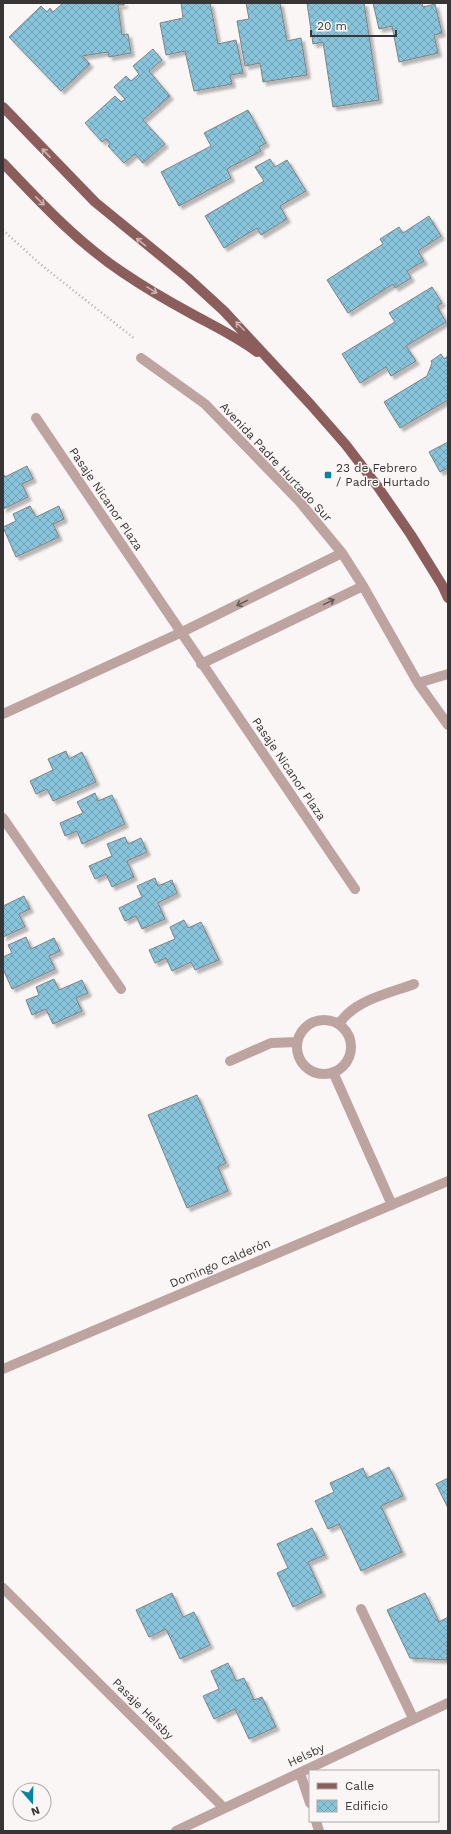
<svg xmlns="http://www.w3.org/2000/svg" width="451" height="1834" font-family="'Work Sans',sans-serif">
  <defs>
    <pattern id="building-cross-hatch" width="8" height="8" patternUnits="userSpaceOnUse"><rect width="8" height="8" fill="#88c5dc"/><path d="M0 0l8 8M0 8l8-8" fill="none" stroke="#70a1b3"/></pattern>
    <filter id="shadow"><feDropShadow dx="3.5" dy="3.5" stdDeviation="1" flood-color="#0004"/></filter>
  </defs>
  <rect width="100%" height="100%" fill="#fbf6f6"/>
  <path fill="url(#building-cross-hatch)" stroke="#7f8283" filter="url(#shadow)" d="M63,3H124V5H118L122,35L128,34L131,53L109,57L108,52L82,56L90,64L61,91L9,37L41,6L47,12L50,8L53,12Z
    M181,3H210L218,44L236,40L243,73L230,75L232,84L194,91L185,51L166,55L160,23L183,18Z
    M246,3H280L287,41L301,38L307,75L263,82L260,63L245,66L237,21L249,19Z
    M307,3H364L379,100L333,107L323,42L313,44Z
    M373,3H422L423,7L435,4L442,33L434,35L438,53L399,62L392,26L379,29Z
    M153,49L162,60L149,71L170,96L143,120L165,144L143,163L135,154L124,163L108,146L110,144L106,139L102,142L85,123L115,96L121,102L125,99L114,87L126,76L131,81L139,74L133,66Z
    M248,110L266,143L259,147L261,151L227,169L231,178L179,206L161,172L211,146L204,133Z
    M270,159L275,167L287,160L306,191L280,206L287,219L261,235L257,228L224,248L205,216L264,181L255,167Z
    M429,216L441,236L418,251L424,261L407,271L411,278L395,288L393,284L348,313L327,280L383,244L380,239L399,227L403,233Z
    M432,287L442,303L437,306L446,322L406,346L416,361L391,376L386,367L360,383L342,354L395,322L389,313Z
    M441,354L444,359L448,356V400L400,428L384,402L427,376L432,363L431,361Z
    M448,442V468L440,472L429,452Z
    M27,466L33,479L22,484L28,497L3,509V473L5,477Z
    M30,506L36,517L59,506L64,519L53,524L59,537L16,557L3,527L16,521L13,514Z
    M66,751L69,759L82,752L96,782L53,801L47,789L36,794L30,781L53,770L48,759Z
    M95,793L98,801L112,795L125,824L82,844L77,831L65,836L60,823L83,813L77,802Z
    M125,837L128,844L141,838L147,852L127,861L134,877L112,887L106,874L95,879L89,866L112,856L107,844Z
    M155,878L158,886L172,880L177,893L158,903L165,919L142,929L136,916L125,921L119,908L142,897L137,886Z
    M24,896L30,909L19,914L25,927L3,937V906Z
    M184,920L188,928L201,922L219,960L195,970L191,962L172,971L166,958L155,963L149,950L175,939L170,927Z
    M26,937L31,949L54,938L60,951L49,956L55,969L12,989L3,969V957L12,953L8,945Z
    M54,979L59,990L82,980L88,993L76,998L82,1011L53,1024L46,1009L32,1015L26,1000L39,995L36,987Z
    M197,1095L226,1163L218,1167L228,1191L187,1208L148,1115Z
    M389,1467L403,1496L381,1506L402,1552L361,1571L339,1524L328,1529L315,1501L334,1492L330,1483L363,1468L367,1478Z
    M448,1478V1508L436,1484Z
    M312,1528L325,1555L308,1562L322,1593L293,1607L277,1573L288,1568L277,1544Z
    M172,1593L183,1617L194,1612L210,1645L180,1659L166,1629L149,1637L136,1610Z
    M425,1593L439,1622L448,1617L447,1660L410,1658L387,1610Z
    M228,1663L236,1681L244,1678L254,1700L262,1697L276,1727L249,1739L235,1709L214,1719L203,1696L219,1689L211,1671Z"/>
  <g fill="none" stroke-linecap="round" stroke-linejoin="round">
    <path stroke="#adaaaa" stroke-width="2.5" stroke-dasharray="1 3" stroke-linecap="butt" d="M3,230L40,264L135,339"/>
    <path stroke="#bea4a1" stroke-width="10" d="M141,358L205,404L299,501L342,553L363,586L418,683L448,725
      M36,418L355,889
      M201,664L363,586
      M418,683L448,674
      M3,714L180,633L342,553
      M3,818L121,989
      M297 1047a27 27 0 1 1 54 0a27 27 0 1 1-54 0Z
      M339,1024C354,1000 388,994 414,984
      M230,1061L271,1043L297,1042
      M333,1072L392,1205
      M3,1369L448,1181
      M3,1588L224,1808
      M361,1609L413,1718
      M300,1773L310,1803
      M316,1821L319,1831
      M176,1831L448,1703"/>
    <path stroke="#8b5e5b" stroke-width="10" d="M3,107L95,202L188,278L224,311L311,405L346,445L378,487L411,535L442,585L448,598
      M3,163C40,202 77,242 122,272C144,287 168,301 192,314C214,326 237,337 257,352"/>
  </g>
  <defs><path id="oneway-shaft" d="M-6 0H5M1.5-3L5.5 0L1.5 3" fill="none" stroke-width="1.6" stroke-linecap="round" stroke-linejoin="round"/></defs>
  <g stroke="#c9b2b0">
    <use href="#oneway-shaft" transform="translate(46 153) rotate(-133)"/>
    <use href="#oneway-shaft" transform="translate(40 201) rotate(44)"/>
    <use href="#oneway-shaft" transform="translate(141 242) rotate(-141)"/>
    <use href="#oneway-shaft" transform="translate(152 290) rotate(31)"/>
    <use href="#oneway-shaft" transform="translate(240 326) rotate(-135)"/>
  </g>
  <g stroke="#665c5b">
    <use href="#oneway-shaft" transform="translate(329 602) rotate(-26)"/>
    <use href="#oneway-shaft" transform="translate(242 603) rotate(154)"/>
  </g>
  <rect fill="#0186a8" stroke="#fbf6f6" stroke-width="1.5" x="324" y="471" width="8" height="8" rx="2"/>
  <g text-anchor="middle" dominant-baseline="central" stroke-width="3" stroke-linejoin="round" paint-order="stroke">
    <g font-size="12" fill="#373535" stroke="#fbf6f6">
      <text transform="translate(276 462) rotate(47)">Avenida Padre Hurtado Sur</text>
      <text transform="translate(106 499) rotate(56)">Pasaje Nicanor Plaza</text>
      <text transform="translate(289 769) rotate(56)">Pasaje Nicanor Plaza</text>
      <text transform="translate(220 1263) rotate(-23)">Domingo Calderón</text>
      <text transform="translate(143 1709) rotate(45)">Pasaje Helsby</text>
      <text transform="translate(306 1755) rotate(-25)">Helsby</text>
    </g>
    <g font-size="12" fill="#373535" stroke="#fbf6f6" text-anchor="start">
      <text x="336" y="468">23 de Febrero<tspan x="336" dy="14">/ Padre Hurtado</tspan></text>
    </g>
  </g>
  <rect width="451" height="1834" fill="none" stroke="#373535" stroke-width="8"/>
  <rect x="309" y="1770" width="130" height="52" fill="#fbf6f6" stroke="#ada9a9"/>
  <rect x="317" y="1783" width="20" height="6" fill="#8b5e5b" stroke="#ada9a9"/>
  <text x="345" y="1790" font-size="12" fill="#373535">Calle</text>
  <rect x="317" y="1800" width="20" height="12" fill="url(#building-cross-hatch)" stroke="#ada9a9"/>
  <text x="345" y="1810" font-size="12" fill="#373535">Edificio</text>
  <g transform="translate(32 1802) rotate(160)"><circle r="19" fill="#fbf6f6" stroke="#ada9a9"/>
  <path d="M0-3L7 15L0 10L-7 15Z" fill="#0186a8"/>
  <text y="-6" font-size="11" font-weight="bold" text-anchor="middle" fill="#373535">N</text>
  </g>
  <path d="M311 30v6h85v-6" fill="none" stroke="#373535" stroke-width="2"/>
  <text x="317" y="30" font-size="12" fill="#373535" stroke="#fbf6f6" stroke-width="3" paint-order="stroke">20 m</text>
</svg>
